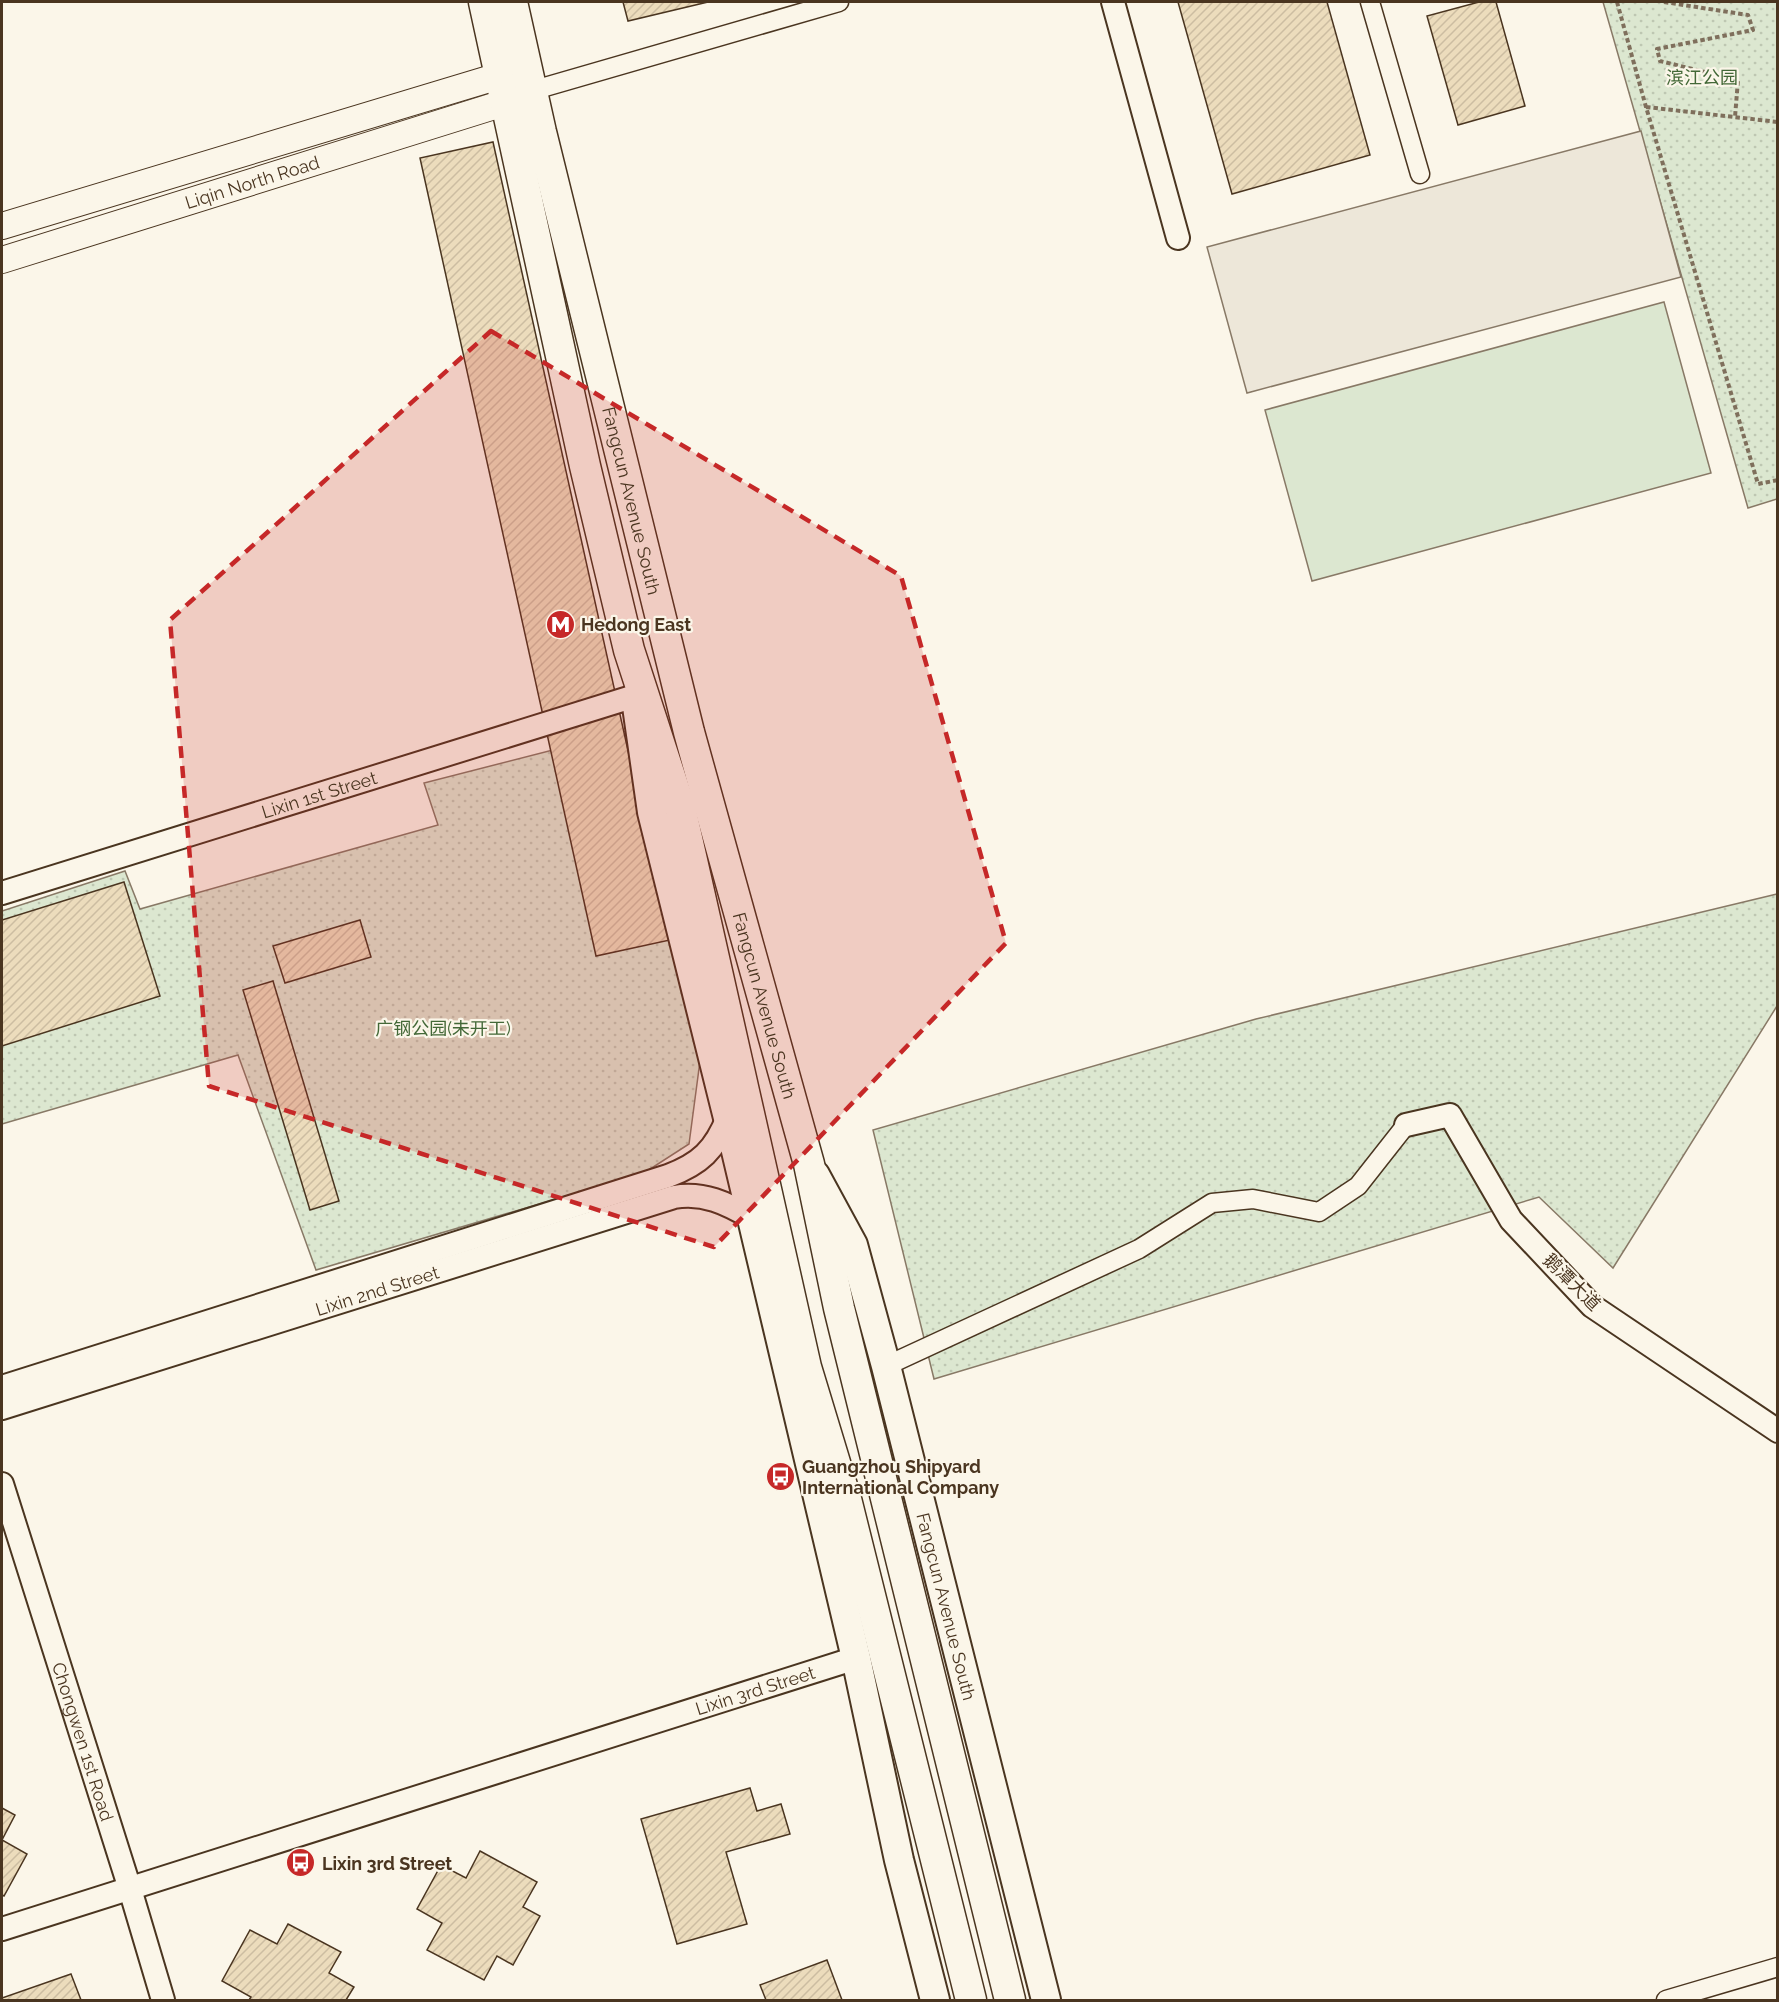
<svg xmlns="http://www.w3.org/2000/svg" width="1779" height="2002" font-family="Raleway,'Noto Sans SC',sans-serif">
  <defs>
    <pattern id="park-dots" width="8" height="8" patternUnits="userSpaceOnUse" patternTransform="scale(1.5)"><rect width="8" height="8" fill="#dce7d0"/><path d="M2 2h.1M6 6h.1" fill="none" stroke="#bec7b2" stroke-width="1.8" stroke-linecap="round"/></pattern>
    <pattern id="building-hatch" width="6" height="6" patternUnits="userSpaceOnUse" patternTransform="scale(1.5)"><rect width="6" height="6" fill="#ecdcbc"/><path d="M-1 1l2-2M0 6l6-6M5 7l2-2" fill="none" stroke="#ccbda1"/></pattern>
  </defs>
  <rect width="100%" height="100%" fill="#fbf6e9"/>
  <path fill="#dce7d0" stroke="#887966" stroke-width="1.5" d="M1664,302L1711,473L1312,581L1265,410Z"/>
  <path fill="url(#park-dots)" stroke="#887966" stroke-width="1.5" d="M1603,2H1777V499L1748,508Z
    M631,730L700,1061L689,1144L644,1173L316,1270L238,1055L2,1124V911L125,871L140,909L438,825L424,783Z
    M1777,894V1006L1613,1268L1539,1197L934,1379L873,1130L1256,1019Z"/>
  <path fill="#ede7d9" stroke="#887966" stroke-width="1.5" d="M1641,131L1681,277L1247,393L1207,247Z"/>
  <path fill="url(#building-hatch)" stroke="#4a3520" stroke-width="1.5" d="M623,2H708L628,21Z
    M1178,2H1327L1370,155L1232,194Z
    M1479,2H1496L1525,106L1458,125L1427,16Z
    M493,142L670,940L596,956L420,158Z
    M124,882L160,996L2,1046V920Z
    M360,920L371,957L285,983L273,946Z
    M273,981L339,1201L310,1210L243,990Z
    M750,1788L757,1811L781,1804L790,1834L726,1852L747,1924L677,1944L641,1819Z
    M2,1808L15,1815L2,1840L27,1854L4,1896L2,1895Z
    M480,1851L537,1882L523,1907L540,1916L513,1965L497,1956L484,1980L427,1950L442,1923L417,1909L441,1865L466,1878Z
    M288,1924L341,1952L329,1973L354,1987L346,2000H249L251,1997L222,1981L250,1930L277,1944Z
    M827,1960L842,2000H766L760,1985Z
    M71,1974L81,2000H2V1998Z"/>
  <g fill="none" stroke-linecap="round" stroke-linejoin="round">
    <defs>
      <path id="minor" d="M1370,2L1420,174
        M531,91L839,2
        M886,1366L1139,1249L1212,1203L1253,1199L1319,1212L1358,1186L1406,1125
        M1666,2000L1778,1967"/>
      <g id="tertiary">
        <path d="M1113,2L1178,238"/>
        <path id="s1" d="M2,893L635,696"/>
        <path d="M1406,1125L1450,1115L1511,1220L1592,1306L1778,1431"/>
        <path d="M2,1387L668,1176C700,1164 715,1150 728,1117"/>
        <path id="s2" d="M2,1408L674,1197C704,1192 726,1203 752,1218"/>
        <path id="s3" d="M2,1484L130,1889L163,2000"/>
        <path id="s4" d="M2,1929L856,1658"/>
      </g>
      <g id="secondary">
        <path d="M2,226L499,76"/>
        <path id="s5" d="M2,260L504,103"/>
      </g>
      <g id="primary">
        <path d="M636,699L652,812L732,1134L856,1658L899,1860L935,2000"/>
        <path id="s6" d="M815,1175L853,1245L886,1366L1046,2000"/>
      </g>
      <g id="trunk">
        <path d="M484,2L585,466L629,650L680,807L806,1367L846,1499L971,2000"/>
        <path id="s7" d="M512,2L541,132L689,732L809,1164L839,1308L1010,2000"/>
      </g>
    </defs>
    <use href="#minor" stroke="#4a3520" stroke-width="21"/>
    <use href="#tertiary" stroke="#4a3520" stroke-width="26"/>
    <use href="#secondary" stroke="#4a3520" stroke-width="28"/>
    <use href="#primary" stroke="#4a3520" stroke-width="32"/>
    <use href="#trunk" stroke="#4a3520" stroke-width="33"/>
    <path stroke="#7f6f5c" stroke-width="4" stroke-dasharray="4.5 3" stroke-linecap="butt" d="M1617,2L1646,107L1758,484L1778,480
      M1664,2L1748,15L1753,30L1657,49L1660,61L1738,80L1735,117
      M1646,107L1778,122"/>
    <use href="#minor" stroke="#fbf6e9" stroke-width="18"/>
    <use href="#tertiary" stroke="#fbf6e9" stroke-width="22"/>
    <use href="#secondary" stroke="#fbf6e9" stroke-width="26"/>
    <use href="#primary" stroke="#fbf6e9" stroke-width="28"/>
    <use href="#trunk" stroke="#fbf6e9" stroke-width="30"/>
  </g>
  <path fill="#c62828" fill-opacity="0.2" stroke="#c62828" stroke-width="4.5" stroke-dasharray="12 8" stroke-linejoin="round" d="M491,331L901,576L1006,943L714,1247L209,1086L170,620Z"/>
  <defs>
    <symbol id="metro-disc" viewBox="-11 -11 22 22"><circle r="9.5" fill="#c62828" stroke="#fbf6e9"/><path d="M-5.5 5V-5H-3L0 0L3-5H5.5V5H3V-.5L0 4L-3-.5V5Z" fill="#fff"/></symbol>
    <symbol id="bus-disc" viewBox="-11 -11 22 22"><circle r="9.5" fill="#c62828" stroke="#fbf6e9"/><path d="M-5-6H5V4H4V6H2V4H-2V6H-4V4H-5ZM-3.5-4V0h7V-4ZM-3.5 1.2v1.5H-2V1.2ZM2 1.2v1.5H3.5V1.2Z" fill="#fff"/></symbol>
  </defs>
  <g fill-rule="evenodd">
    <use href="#metro-disc" x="544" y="608" width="33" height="33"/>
    <use href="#bus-disc" x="764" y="1460" width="33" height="33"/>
    <use href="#bus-disc" x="284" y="1846" width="33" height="33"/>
  </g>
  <g text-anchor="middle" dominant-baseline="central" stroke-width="4.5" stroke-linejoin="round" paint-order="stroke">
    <g font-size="18" fill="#436837" stroke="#fbf6e9">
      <text x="1702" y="77">滨江公园</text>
      <text x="443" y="1028">广钢公园(未开工)</text>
    </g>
    <g font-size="18" fill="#4a3520" stroke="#fbf6e9">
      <text stroke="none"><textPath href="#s5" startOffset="262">Liqin North Road</textPath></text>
      <text stroke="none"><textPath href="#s7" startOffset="513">Fangcun Avenue South</textPath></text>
      <text stroke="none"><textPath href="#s1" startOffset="332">Lixin 1st Street</textPath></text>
      <text stroke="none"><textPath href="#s7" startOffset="1035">Fangcun Avenue South</textPath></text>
      <text transform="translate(1572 1282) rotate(45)">鹅潭大道</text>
      <text stroke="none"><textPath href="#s2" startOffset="393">Lixin 2nd Street</textPath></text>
      <text stroke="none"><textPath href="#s6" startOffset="453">Fangcun Avenue South</textPath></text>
      <text stroke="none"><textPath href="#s4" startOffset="790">Lixin 3rd Street</textPath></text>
      <text stroke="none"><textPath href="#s3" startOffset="270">Chongwen 1st Road</textPath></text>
    </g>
    <g font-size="18" font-weight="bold" fill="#4a3520" stroke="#fbf6e9" text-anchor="start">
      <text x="581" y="624">Hedong East</text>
      <text x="802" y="1466">Guangzhou Shipyard<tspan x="802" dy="21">International Company</tspan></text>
      <text x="322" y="1863">Lixin 3rd Street</text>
    </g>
  </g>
  <rect width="1779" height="2002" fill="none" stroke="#4a3520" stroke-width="6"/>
</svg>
